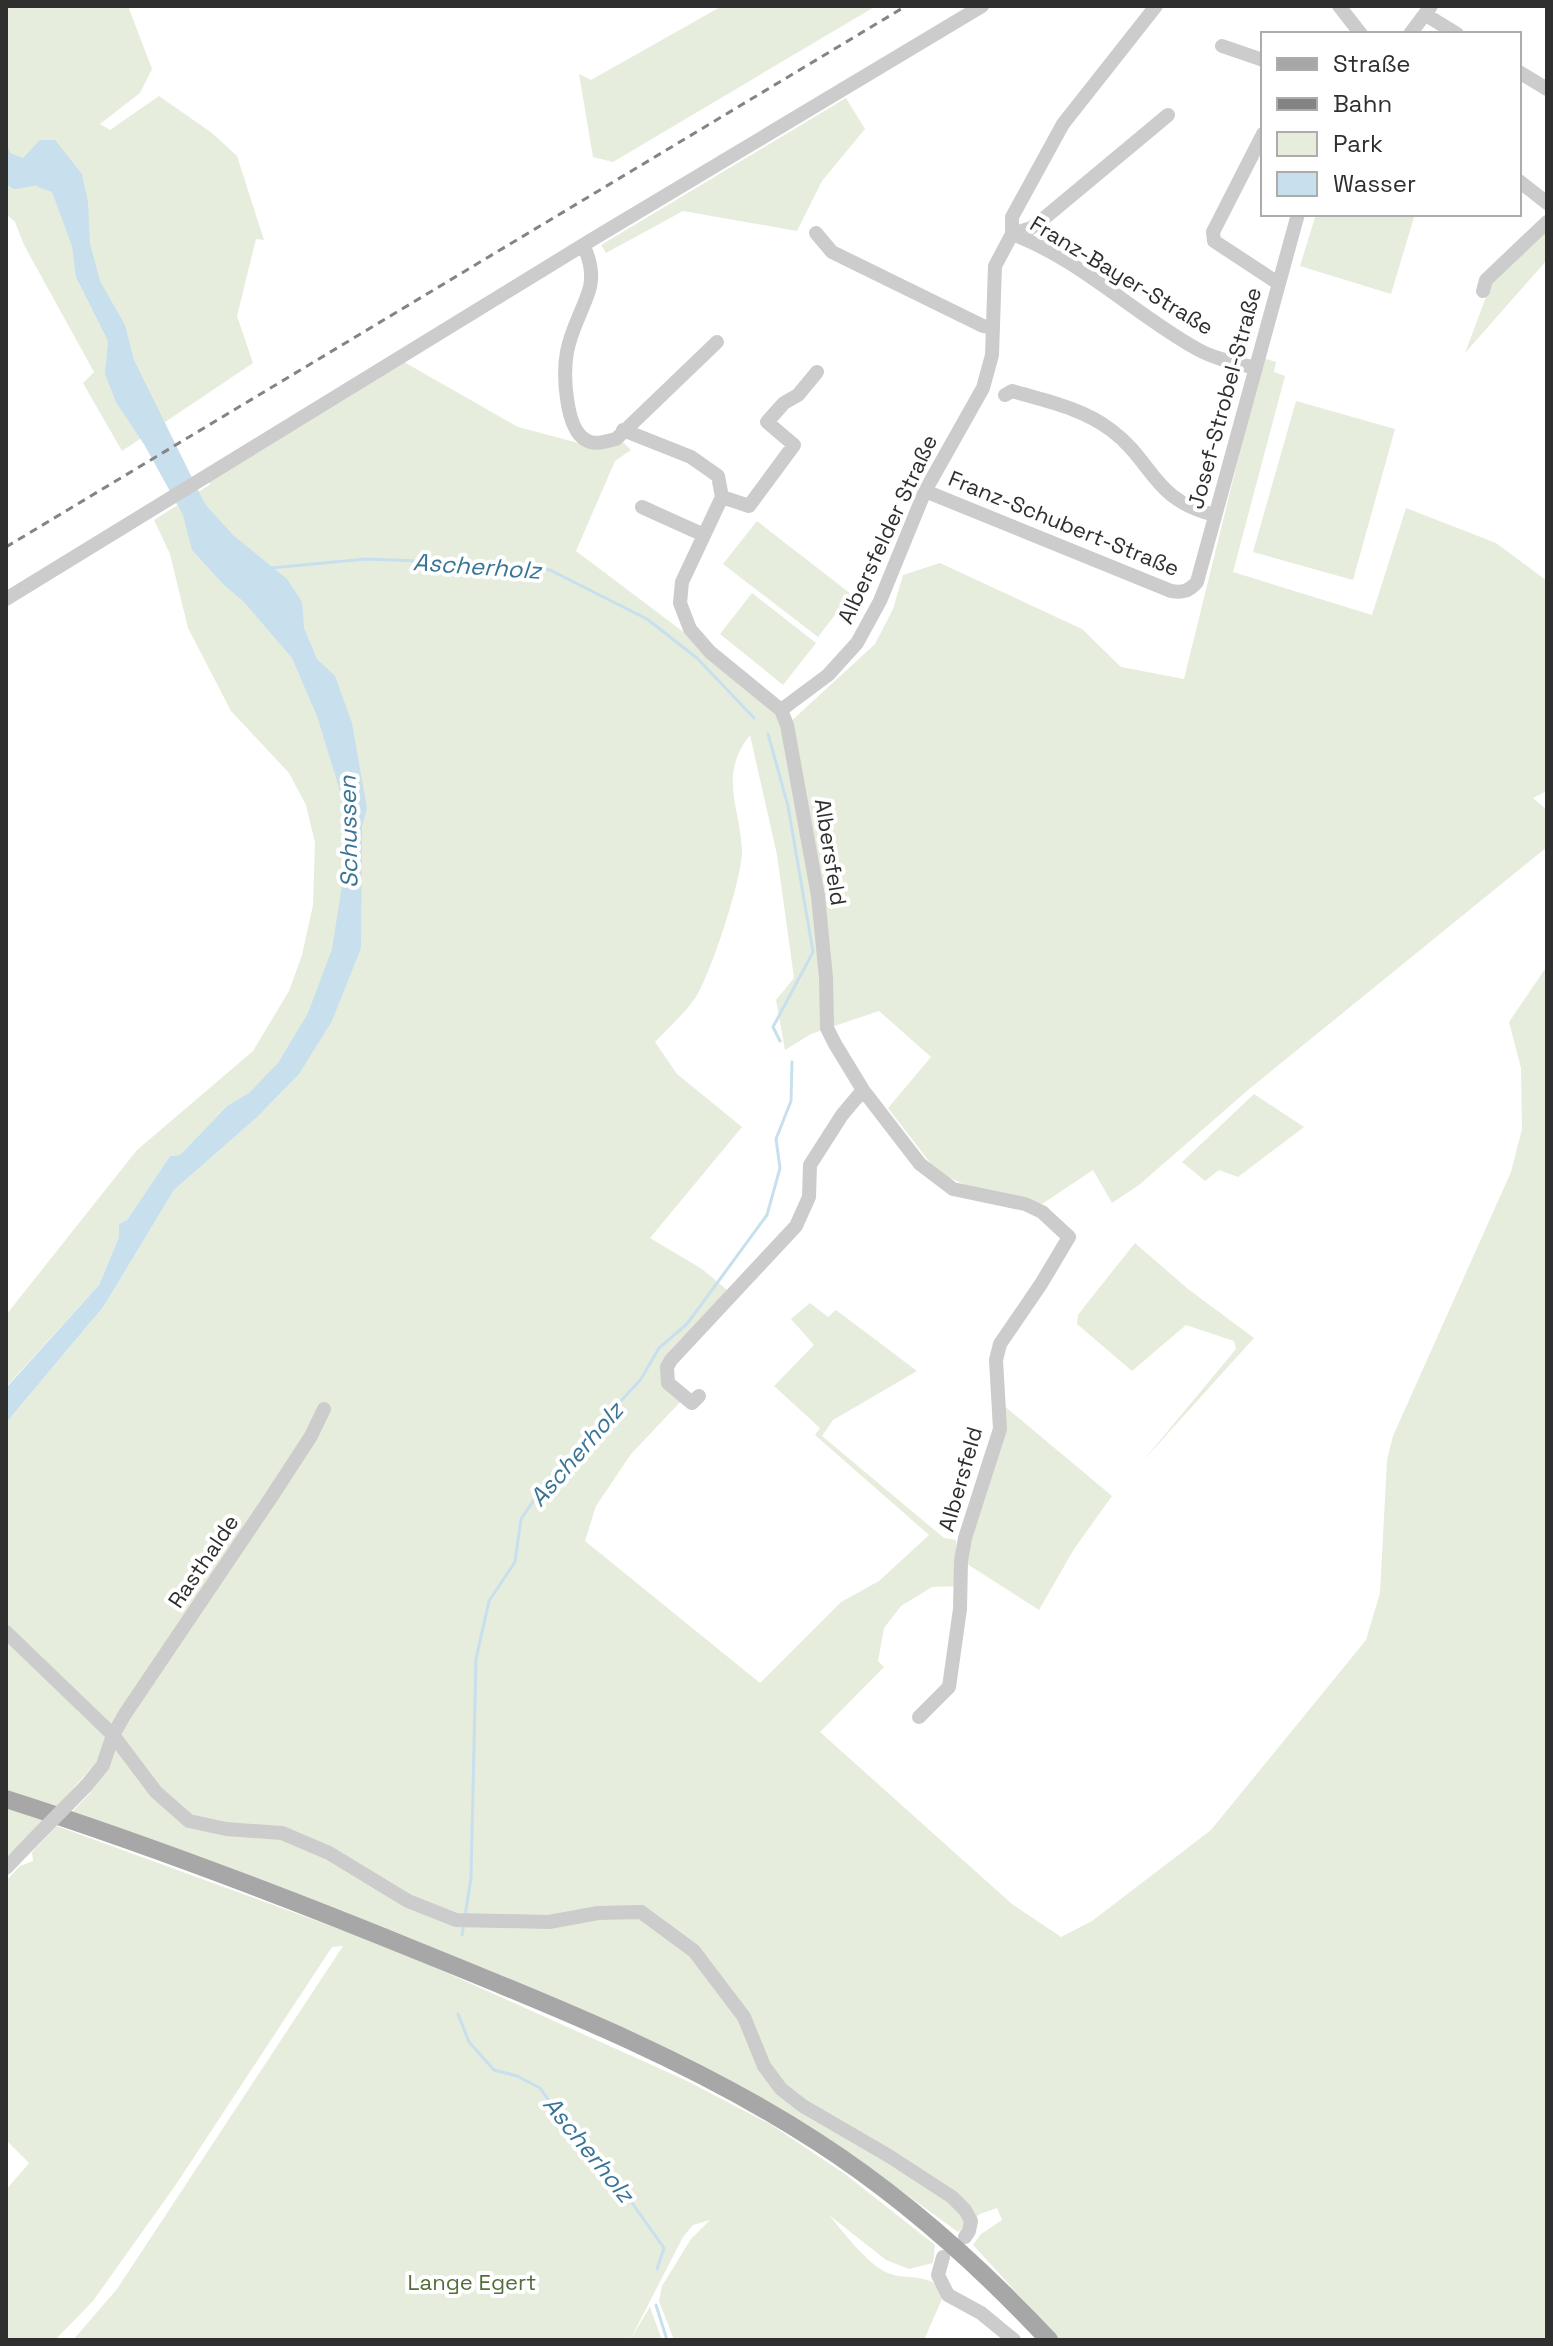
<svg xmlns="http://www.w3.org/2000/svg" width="1553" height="2346" font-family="'Space Grotesk',sans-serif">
  <rect width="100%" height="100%" fill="#fff"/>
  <path fill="#e6eddc" d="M6,6H128L152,69L140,93L100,124L110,130L159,96L212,133L237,156L264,240L256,239L237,316L253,363L122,451L83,383L94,372L24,245L15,222L6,214Z
    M722,6H876L613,162L593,157L579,74L591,80Z
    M846,98L865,129L822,181L797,231L683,211L606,253L601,245Z
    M1316,214H1415L1391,294L1300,266Z
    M1547,231V260L1465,353L1492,281Z
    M397,358L518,427L601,449L623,442L631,450L615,461L576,551L710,652L788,724L875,644L893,609L903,575L940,563L1082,629L1121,667L1184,679L1263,358L1276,362L1274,372L1285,376L1233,572L1372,615L1406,508L1496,543L1547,581V791L1533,798L1547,810V847L1248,1090L1139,1185L1112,1203L1093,1170L1042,1204L966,1185L938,1173L888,1108L931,1057L879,1011L811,1034L785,1050L776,1000L794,978L777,855L750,735C718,776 740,805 742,851C742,879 711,973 696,997C685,1013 668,1028 655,1042L677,1074L742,1127L650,1238L702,1269L733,1295L667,1367L685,1397L631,1454L596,1506L585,1541L760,1683L841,1602L879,1581L929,1535L815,1435L820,1428L774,1386L814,1345L791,1319L810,1303L828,1317L836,1310L917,1371L833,1420L822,1436L944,1538L956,1540L959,1586L932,1587L901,1606L884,1628L878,1661L884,1667L820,1732L1012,1904L1061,1937L1092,1921L1211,1830L1366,1640L1380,1593L1387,1460L1393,1436L1511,1172L1522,1129L1521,1068L1509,1022L1547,966V2340H1060L973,2245L981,2234L1002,2220L997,2208L980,2214L958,2232L849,2153L775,2108L70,1814L91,1792L109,1764L100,1758L56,1808L6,1790V1423L104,1306L174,1190L255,1119L227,1106L180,1155L170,1156L127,1220L119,1224V1237L99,1285L6,1387V1315L137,1150L253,1051L289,991L302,955L313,905L315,843L306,805L289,773L231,711L188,628L170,554L154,520L211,484L200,479Z
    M1296,401L1395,429L1353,580L1253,552Z
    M757,521L851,594L818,637L723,564Z
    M752,593L816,643L783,685L720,634Z
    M1254,1094L1304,1127L1238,1177L1219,1170L1205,1181L1182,1162Z
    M1135,1243L1188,1289L1254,1338L1142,1462L1236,1349L1234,1341L1186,1325L1132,1371L1077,1324L1078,1315L1084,1307Z
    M1003,1405L1112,1496L1074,1549L1039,1610L964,1562Z
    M6,1807L46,1819L11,1858L9,1855L6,1857Z
    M57,1826L394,1949L683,2079L770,2124L845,2174L935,2245L933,2263L909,2269L886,2260L829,2215C843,2232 868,2265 888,2273C908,2281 924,2272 942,2289V2299L924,2340H674L659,2301L662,2286L691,2239L710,2220L693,2225L683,2237L631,2338L650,2307L662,2340H73L117,2289L343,1946L332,1947L177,2183L93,2301L55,2340H6V2190L29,2163L6,2140V1881L20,1866L33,1861L32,1852Z"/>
  <path fill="#c8e0ee" d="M40,140H55L82,174L88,202L90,243L100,281L125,325L134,360L205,504L233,535L287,579L302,602L304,628L317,659L335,676L352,723L367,808L362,827L361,948L332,1021L299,1074L255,1119L174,1190L104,1306L6,1423V1388L99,1285L119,1237V1224L127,1220L170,1156L180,1155L227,1106L249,1093L278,1063L308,1013L332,949L345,866L341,794L317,716L292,658L244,602L224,585L192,550L183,515L145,446L116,402L105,374L108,341L76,277L72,246L52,192L38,187L26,174L19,184L7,186L6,142L10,153L23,158Z"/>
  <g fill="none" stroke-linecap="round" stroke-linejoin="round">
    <path stroke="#c8e0ee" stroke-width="3" d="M270,568L366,559L521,565L550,570L647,619L697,658L754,718
      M768,734L788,806L813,952L773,1027L780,1041
      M465,1916L471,1878L476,1659L489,1601L515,1562L521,1519L545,1484L641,1379L659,1348L687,1324L767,1215L780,1168L776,1139L791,1101L792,1062
      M462,1935L464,1923
      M458,2014L469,2042L494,2070L517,2076L540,2088L591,2159L630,2200L664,2248L657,2269
      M656,2305L667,2340"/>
    <path stroke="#c8e0ee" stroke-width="18" d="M6,163L16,180L44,175L52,182"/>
    <path stroke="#ccc" stroke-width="14" d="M1339,6L1361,34
      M1426,15L1457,34
      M1410,34L1431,6
      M1222,46L1263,60
      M1519,72L1547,89
      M1263,134L1213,232L1214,241L1278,283
      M1519,181L1547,203
      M816,233L832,252L983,326L993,328
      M1012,234C1080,259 1134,314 1197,349C1215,359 1236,363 1256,368
      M1012,234L1031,228L1048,215L1168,115
      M583,245C589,257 593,273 590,287C584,309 571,329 567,352C563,373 565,429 586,440C595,446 606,441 616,439L717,342
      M1483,291L1486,280L1547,222
      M1005,395L1012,391C1046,401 1082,408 1111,430C1154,462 1152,500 1215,515
      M623,430L691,457L718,476L722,497L682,582L680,603L690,629L710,652L781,710L787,725L818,896L826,978L827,1028L835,1044L863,1090L920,1164L953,1189L1025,1204L1042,1212L1069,1237L1041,1284L1000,1344L996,1360L1000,1429L965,1538L961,1561L960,1609L949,1687L919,1717
      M925,491L1171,591C1183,593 1189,591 1197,582L1298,214
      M722,497L749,506L794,445L767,422L784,403L798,395L817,372
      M642,507L704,535
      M6,599L593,239L982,6
      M781,710L828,675L857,643L880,601L925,491L983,388L992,355L995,266L1012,234V217L1063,124L1156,6
      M699,1396L692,1403L668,1383L667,1367L671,1360L796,1226L809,1197L810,1165L842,1115L863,1090
      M6,1632L113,1735L156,1792L189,1821L226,1829L282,1833L329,1853L408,1901L456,1920L549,1922L598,1913L641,1912L694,1951L744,2017L764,2066L781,2089L803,2106L889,2156L952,2197L965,2210L971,2221L969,2231L965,2237
      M86,1786L103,1765L113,1735L125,1714L272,1496L311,1436L324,1409
      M6,1868L30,1843
      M943,2257L938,2275L948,2295L981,2313L1014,2340"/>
    <path stroke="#a7a7a7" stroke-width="18" d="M6,1799C144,1843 280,1895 413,1949C551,2005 691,2060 816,2141C903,2197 979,2265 1049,2340"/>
    <path stroke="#848484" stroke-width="3" stroke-dasharray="8 6" stroke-linecap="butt" d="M6,547L906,6"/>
    <path stroke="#ccc" stroke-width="14" d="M30,1843L86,1786"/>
  </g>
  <g text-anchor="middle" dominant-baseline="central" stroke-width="8" stroke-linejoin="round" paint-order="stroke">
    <g font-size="22" fill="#2f2f2f" stroke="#fff">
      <text transform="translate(1122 275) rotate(31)">Franz-Bayer-Straße</text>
      <text transform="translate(1224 398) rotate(-75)">Josef-Strobel-Straße</text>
      <text transform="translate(1064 523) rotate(22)">Franz-Schubert-Straße</text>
      <text transform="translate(887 529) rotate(-65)">Albersfelder Straße</text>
      <text transform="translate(831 852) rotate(81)">Albersfeld</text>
      <text transform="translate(960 1479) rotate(-74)">Albersfeld</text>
      <text transform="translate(203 1561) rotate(-56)">Rasthalde</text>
    </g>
    <g font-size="22" fill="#536e3a" stroke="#fff">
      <text x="472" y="2282">Lange Egert</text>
    </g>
    <g font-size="24" font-style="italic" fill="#387496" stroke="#fff">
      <text transform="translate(477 566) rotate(4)">Ascherholz</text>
      <text transform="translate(348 832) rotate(-91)">Schussen</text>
      <text transform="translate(576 1454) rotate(-49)">Ascherholz</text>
      <text transform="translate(589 2149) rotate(51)">Ascherholz</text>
    </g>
  </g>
  <rect width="1553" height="2346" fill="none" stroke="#2f2f2f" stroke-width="16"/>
  <rect x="1261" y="32" width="260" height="184" fill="#ffffff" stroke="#acacac" stroke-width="2"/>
  <rect x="1277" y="58" width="40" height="12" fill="#a7a7a7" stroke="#acacac" stroke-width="2"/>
  <text x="1333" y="72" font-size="24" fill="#2f2f2f">Straße</text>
  <rect x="1277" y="98" width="40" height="12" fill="#848484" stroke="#acacac" stroke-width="2"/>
  <text x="1333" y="112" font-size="24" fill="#2f2f2f">Bahn</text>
  <rect x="1277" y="132" width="40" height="24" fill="#e6eddc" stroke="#acacac" stroke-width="2"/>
  <text x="1333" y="152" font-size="24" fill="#2f2f2f">Park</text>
  <rect x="1277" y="172" width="40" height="24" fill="#c8e0ee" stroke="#acacac" stroke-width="2"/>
  <text x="1333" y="192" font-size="24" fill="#2f2f2f">Wasser</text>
</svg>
